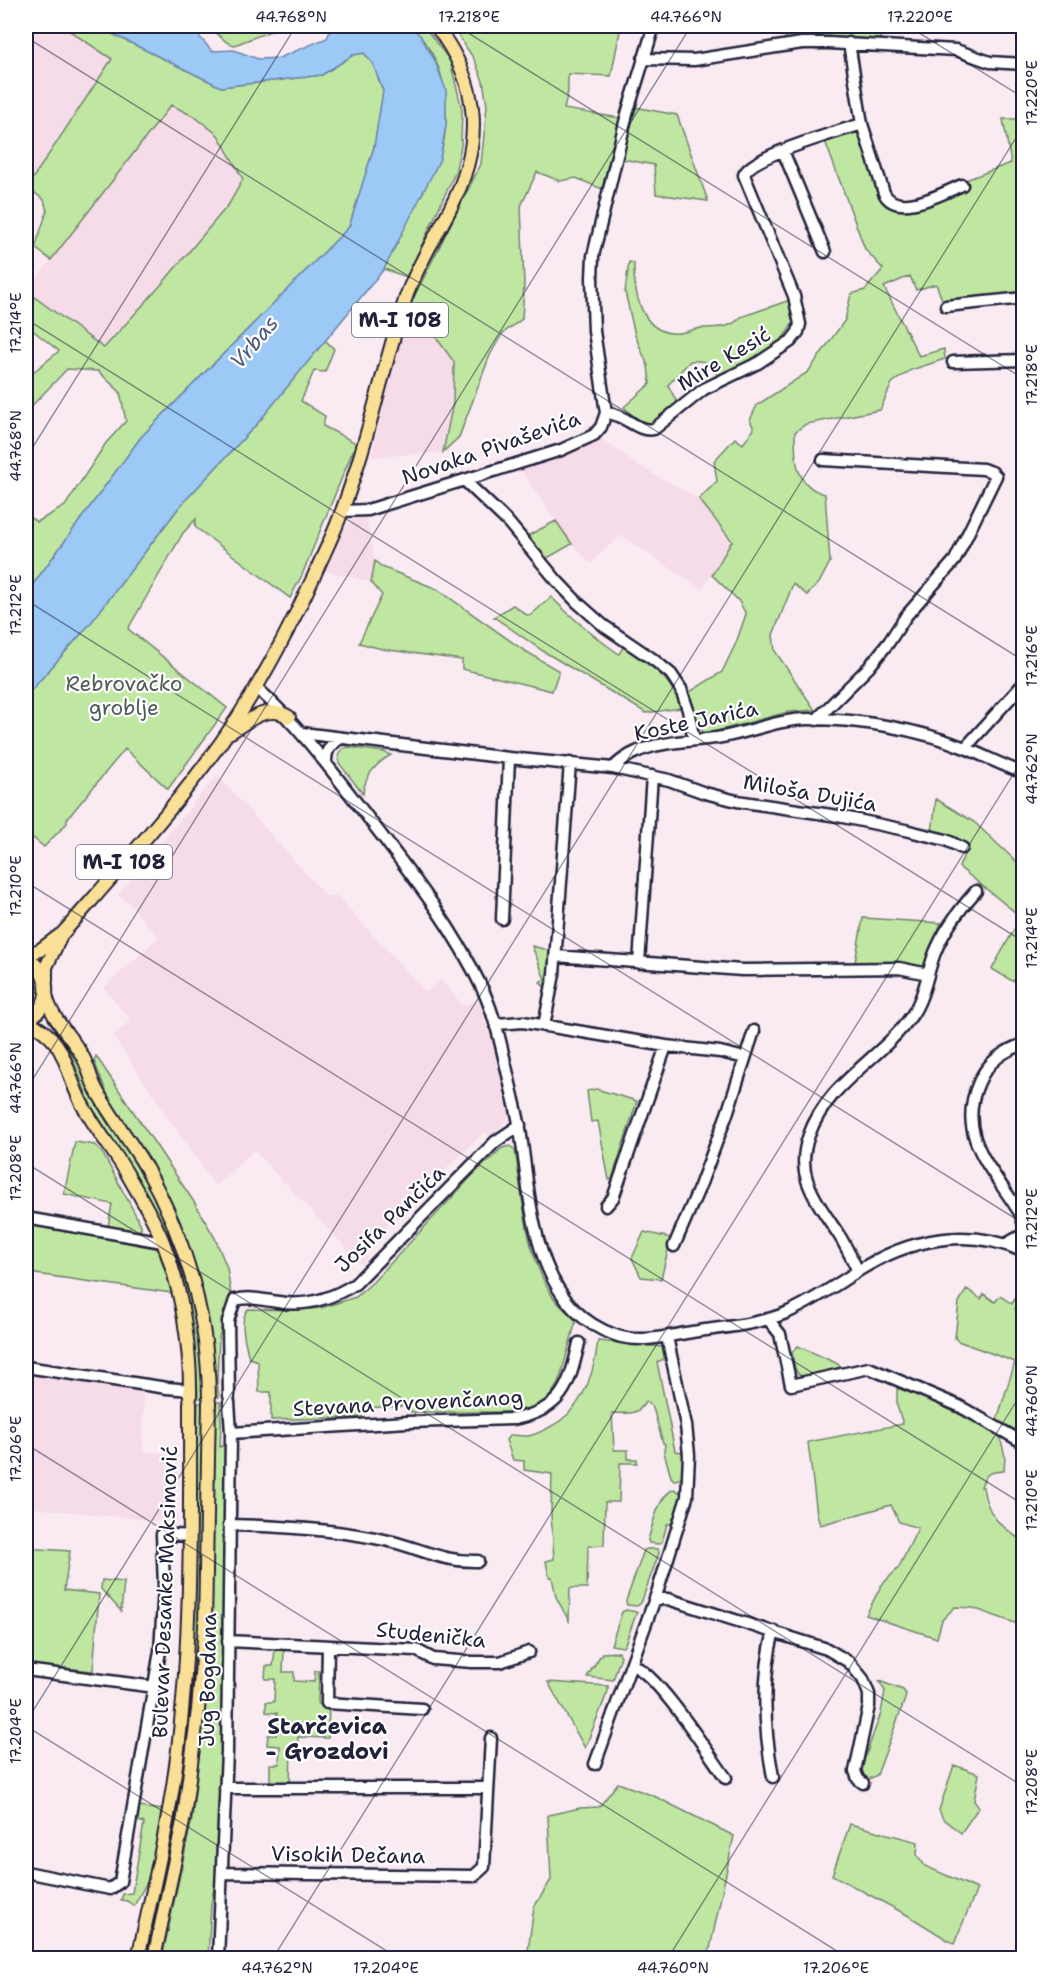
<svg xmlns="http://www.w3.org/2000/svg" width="1049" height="1984" font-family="'Shantell Sans',sans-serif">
  <rect width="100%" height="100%" fill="#faeaf2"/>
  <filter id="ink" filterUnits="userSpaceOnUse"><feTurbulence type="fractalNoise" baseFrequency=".0167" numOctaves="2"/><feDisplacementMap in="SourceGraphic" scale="12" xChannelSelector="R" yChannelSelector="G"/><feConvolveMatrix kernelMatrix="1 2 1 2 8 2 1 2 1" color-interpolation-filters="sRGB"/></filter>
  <g filter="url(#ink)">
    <path fill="#f6dbe8" d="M26,26H62L112,59L26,189Z
      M171,105L195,117L218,135L243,179L229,204L161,285L103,348L27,291Z
      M411,303L454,362L453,403L443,452L371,457L407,313Z
      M601,438L634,463L699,499L732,541L702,589L620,535L591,563L572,544L519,468L545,460Z
      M366,516L375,561L371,582L326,571L338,540L345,528L352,520Z
      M217,775L326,896H337L426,992L441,980L463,1006L478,1000L497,1053L510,1114L505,1122L491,1138L484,1132L363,1250L368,1257L361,1264L254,1150L215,1186L113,1036L131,1020L104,988L159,937L129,903L118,895Z
      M26,1373L143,1392V1452L178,1454L177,1523L26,1507Z"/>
    <path fill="#c0e7a2" stroke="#71846e" stroke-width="1.5" d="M62,26H96L221,87L322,75L353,55L364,53L373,64L383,91L374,147L349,227L141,437L26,594V515L37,522L65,506L106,443L126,421L120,392L98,371L67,369L26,412V378L59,351L26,325V291L104,348L161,285L229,204L243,179L218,135L195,117L171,105L51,260L35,248L47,211L44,200L27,187L112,59Z
      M219,26H278V28L235,45L228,43L211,29Z
      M409,26H424L450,61L462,109L461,146L455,173L407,277L384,269C395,245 407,222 419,198C425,185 436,171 440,157C453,111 447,57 409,26Z
      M452,26H621L611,76L568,74V91L564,109L621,118L602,189L576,178L560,181L537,172L521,206L524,285L522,319L502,334L490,355L459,437L443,452L453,403L454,362L411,303L481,164L487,106L483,81L474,59Z
      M783,26H881L880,40L821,36L786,41Z
      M634,107L677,115L708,201L656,194L654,165L622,159Z
      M1003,119H1023V292L943,302L936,284L916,290L910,276L884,287L919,356L944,349L945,359L911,370L892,383L880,410L806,424L795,432C795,457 794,486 825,494L830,562L819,583L807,595L793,584L773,635L775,651L815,710L788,712L706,734L702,731L688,693L722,672L736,643L746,614L738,600L712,575L732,541L699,499L717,481L714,461L735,438L743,444L754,429L750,420L757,405L808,372L845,320L851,294L865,290L883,269L865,249L825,141L857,131L879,196L893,209L905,211L921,208L965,188L963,181L1011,163Z
      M629,262L634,263C633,288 640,331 672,333C683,335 692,328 703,328C718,327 730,329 741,317L790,300L794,320C781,352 746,363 718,376C710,363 705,360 690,361L668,385L678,404C652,424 650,434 624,407L650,384L648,366L635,335L625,292Z
      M325,340L334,349L325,372L314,371L301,401L325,416L323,426L356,443L302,575L290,598L195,527L196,519L183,533L128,629L227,708L168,789L125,749L67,819V823L44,847L32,837L26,844V696L90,624L180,506L257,424Z
      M556,521L572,544L542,561L525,537Z
      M375,561L382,567L437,589L522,649L559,671L552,691L462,669V660L382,649L359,643L382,595L371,582Z
      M551,597C572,618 594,637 619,654L623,647C653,668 667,672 681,708L646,713L543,651L494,617L513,605L527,615H531Z
      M347,747L384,752L391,755C376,763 364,777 363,794L339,763C337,756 339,749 347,747Z
      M936,799L974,822L1018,863L1024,873L1023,977L1012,981L992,969L1021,917L959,867L967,847L932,833Z
      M863,918L941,923L924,966L855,962Z
      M532,946L552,951L548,983L543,986L540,982L545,979Z
      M62,1033C68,1043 76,1053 80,1065C86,1080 91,1096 100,1111C110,1129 124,1145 135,1164C182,1239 199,1310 203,1398H198L196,1360L187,1306L152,1205L132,1169L91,1106L72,1056L59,1035Z
      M96,1056L194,1202L215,1238L227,1268L231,1295L219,1337L217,1381L219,1397H215L205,1301L191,1255L170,1205L112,1106L94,1061Z
      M596,1089L637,1101L612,1179L609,1180L598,1121L591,1122L587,1091Z
      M75,1142L95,1145L103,1154L141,1225V1229L136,1232L108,1227L112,1204L64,1194Z
      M510,1146L515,1150C523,1199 525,1251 551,1294C557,1304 568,1312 576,1321L559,1382L550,1396L538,1406L510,1412H411L408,1406H405L361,1408L362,1417L271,1420V1392H259L258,1361L249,1358C246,1345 238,1321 248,1309L300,1310L321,1308L356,1297L373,1282L472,1176L502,1148Z
      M32,1222L158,1249L172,1293L29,1273Z
      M644,1232L671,1238L661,1279L641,1277L632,1258Z
      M967,1289L981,1299L984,1294L995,1302L1000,1296L1012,1304L1015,1299L1018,1302L1015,1309L1023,1315V1434L997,1420L1015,1362L958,1341L955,1338L959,1302Z
      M598,1341L663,1347L665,1352L664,1359L657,1362L675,1451L682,1452L685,1457V1475L680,1479L674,1480L671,1477L664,1452L665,1444L663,1443L653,1408L646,1401C637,1416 629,1413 612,1413L614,1450H628V1459H637V1463H620L619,1502H605L604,1545L588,1546L587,1588H570L569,1621L556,1597L552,1577H549L546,1561L554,1559L551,1514L552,1474L524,1470V1461L513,1460L506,1440L510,1435C516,1435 522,1436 528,1436C535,1435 544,1430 550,1427C582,1411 594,1375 598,1341Z
      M798,1346L836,1363L841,1367L803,1377C793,1373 794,1361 792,1352Z
      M897,1388L929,1400L999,1433L1005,1456L1004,1471C991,1472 986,1471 981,1487H983C987,1516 1000,1525 1022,1541L1024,1548L1023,1626L973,1608L955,1607L942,1620L937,1638L866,1615L881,1586L899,1567L918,1528L899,1522L891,1505L820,1525L817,1514L808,1442L903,1424L897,1406Z
      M215,1402H220L221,1424L220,1447L226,1445L221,1785L217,1870L211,1905L208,1958H162L192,1819L204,1712Z
      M198,1403H203L202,1519L196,1669L180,1813L149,1958H143L152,1911L194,1571Z
      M674,1489L683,1494L675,1523L667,1524L662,1542L659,1544L649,1543L648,1540C653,1524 658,1496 674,1489Z
      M26,1548L70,1551L64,1590L99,1594L93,1671L26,1664Z
      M647,1549H658L659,1553L641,1603L637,1606L627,1605L626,1601L644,1550Z
      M102,1580L124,1582L121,1611L101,1589Z
      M626,1610L637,1612L625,1644L623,1647L611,1645L622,1612Z
      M275,1650H284L283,1672H294V1681L314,1682L315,1671H319L318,1704H329L328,1738L298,1737L297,1748H291L290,1784H270V1764H279L280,1746L267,1745L268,1735H276L277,1713L266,1712V1702H274L275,1679H265L266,1666H273Z
      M619,1652L621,1656L613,1680L587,1677L602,1653Z
      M879,1681L903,1690L906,1694L905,1699L877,1775L863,1782L858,1777L881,1713L885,1691Z
      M548,1682L608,1686V1691L585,1748Z
      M954,1765L979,1774L974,1801L979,1807L961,1833L943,1819L939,1810Z
      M618,1783L654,1796L734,1836L708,1958H527L534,1907L551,1880L548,1815L580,1808L599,1807Z
      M139,1807L163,1810L149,1878L134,1906L127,1901L121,1900L123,1894L132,1893L144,1823L138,1821Z
      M850,1824L918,1842L917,1855L925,1866L977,1889L954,1944L909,1916L832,1875Z"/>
    <path fill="#9cc9f6" stroke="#6b86ab" stroke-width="1.5" d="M96,26H219L198,35L212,51L234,50L258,59L279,58L327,38L332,26H409L420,35L435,61L446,90V126L440,159L384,269L257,424L180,506L90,624L26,696V594L141,437L349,227L374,147L383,91L373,64L364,53L353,55L322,75L221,87Z"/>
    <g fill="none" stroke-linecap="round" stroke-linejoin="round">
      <defs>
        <path id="minor" d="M643,59L694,60L802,43H828L956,50L990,62L1024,64
          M862,124L884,193C897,219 943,193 962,185
          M783,151L825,252
          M946,306L1024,298
          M953,362L1024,360
          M606,413C624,413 637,433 654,429L704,389L758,363L791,341L798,332L800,324L794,296L744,175C749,156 841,131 862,124L849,43
          M464,480L508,522L557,581L578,603L604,626L654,660L671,674L681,689L688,710L694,740
          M342,511L368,510L561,450L594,435L601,427L606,413L594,331L592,278L593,256L627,114L654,26
          M257,688C299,726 332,771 366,815C409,871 453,926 483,990C497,1021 503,1054 511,1088C514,1101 518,1115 520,1129C531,1200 532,1307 615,1335C640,1344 666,1336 692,1332C723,1327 757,1325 786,1313C812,1302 834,1286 858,1271C908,1239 968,1226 1024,1252
          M816,720L869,667L889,642L906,616L955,560L996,476L992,472L983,469L823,460
          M302,733L509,758L613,768C639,741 681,742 716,738C747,734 777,719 809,719C859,719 919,729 965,748C985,756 1003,766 1024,773
          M965,748L1024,683
          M326,762C326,749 330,745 341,738
          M613,768L669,780L705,793L737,801L838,816L905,830L946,840L962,848
          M502,919L509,758
          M556,956L742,970L899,968L928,974
          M639,963L652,776
          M496,1024L523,1022L666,1046L720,1052L745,1058
          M544,1026L554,974L570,763
          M1024,1044C1004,1050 987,1063 979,1082C954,1137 995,1171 1021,1215L1024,1225
          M606,1206L613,1198L666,1046
          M26,1218L163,1242
          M1006,1244L1022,1235L1024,1230
          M674,1246L700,1186L727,1114L754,1031
          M858,1271C852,1259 846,1246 839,1235C827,1217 814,1200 807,1180C802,1165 804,1149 809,1135C829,1080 881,1060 912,1015C924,997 927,975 934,955C943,931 959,910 976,891
          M768,1319L780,1334L791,1385L869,1368L959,1406L1024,1443
          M26,1367L167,1388L190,1390
          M229,1396L228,1321L235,1300C249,1296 264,1300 278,1302C306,1307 331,1299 355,1284L495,1142L520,1125
          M231,1433L407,1422L514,1419C562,1410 569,1387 579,1343
          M229,1525C282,1526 338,1529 389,1541C423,1549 441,1562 478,1561
          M655,1599H668L827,1649L849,1662L863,1679L869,1694V1706L855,1771L858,1779L863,1783
          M228,1641L416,1650L433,1659L472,1662H500L529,1652
          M328,1646L327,1703L422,1709
          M632,1665C657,1673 708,1753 726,1778
          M26,1670L155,1687
          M595,1764L657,1593L687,1497L689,1455L686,1425L667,1337
          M773,1777C764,1729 761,1679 774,1631
          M225,1788H488
          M26,1872L110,1889L120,1882L160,1651L164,1586L162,1534L189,1536
          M222,1873L474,1876L484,1867L491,1738
          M218,1958L227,1752L231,1433L229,1402"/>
        <path id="major" d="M231,732C248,721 269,703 289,717
          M26,955L40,950L63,933C111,878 162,822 206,763C250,705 284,641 314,576C322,557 332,538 339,519C367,446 382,370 406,297C417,266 435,238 450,209C484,143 481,85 436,26
          M26,958C53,972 53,1007 26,1021
          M46,981V967L60,938
          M46,993C49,1018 73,1037 84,1059C89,1069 91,1080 96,1089C110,1116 130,1140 145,1166C185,1237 208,1316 209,1397
          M26,1021C69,1040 63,1068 82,1104C96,1130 115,1152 129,1177C141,1198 154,1219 163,1242C182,1290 191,1347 190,1398
          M138,1958C153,1889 170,1819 178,1749C192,1634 190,1518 190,1403
          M154,1958L184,1817L198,1710L205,1627L209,1402"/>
      </defs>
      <use href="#minor" stroke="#22223b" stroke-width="15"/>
      <use href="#major" stroke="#22223b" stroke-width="16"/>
      <use href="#minor" stroke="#fff" stroke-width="10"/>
      <use href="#major" stroke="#fadf96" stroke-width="12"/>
    </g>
  </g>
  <path fill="none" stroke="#22223b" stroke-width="1.5" stroke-opacity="0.45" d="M457,26L1024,379M908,26L1024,98M26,37L1024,661M26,319L1024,942M26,458L296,26M26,600L1024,1224M26,882L1024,1505M26,1090L691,26M26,1163L1024,1787M26,1444L848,1958M26,1722L1024,125M26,1726L398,1958M273,1958L1024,757M668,1958L1024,1389"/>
  <g text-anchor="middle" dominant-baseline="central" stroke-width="4.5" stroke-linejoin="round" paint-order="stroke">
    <g fill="#fff" stroke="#646476" stroke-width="1.5">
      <rect x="352" y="303" width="96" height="34" rx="4.5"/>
      <rect x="76" y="845" width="96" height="34" rx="4.5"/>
    </g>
    <g font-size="20" font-weight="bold" fill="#22223b">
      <text x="400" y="320">M-I 108</text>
      <text x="124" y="862">M-I 108</text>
    </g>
    <g font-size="21" fill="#22223b" stroke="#fff">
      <text transform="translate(724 359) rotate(-31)">Mire Kesić</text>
      <text transform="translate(491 448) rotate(-19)">Novaka Pivaševića</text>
      <text transform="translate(696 721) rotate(-12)">Koste Jarića</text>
      <text transform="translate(810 793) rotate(10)">Miloša Dujića</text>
      <text transform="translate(390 1219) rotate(-44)">Josifa Pančića</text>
      <text transform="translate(408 1403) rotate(-3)">Stevana Prvovenčanog</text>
      <text transform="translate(165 1592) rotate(-88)">Bulevar Desanke Maksimović</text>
      <text transform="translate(431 1635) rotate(6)">Studenička</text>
      <text transform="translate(208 1680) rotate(-89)">Jug Bogdana</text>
      <text transform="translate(348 1855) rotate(1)">Visokih Dečana</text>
    </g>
    <g font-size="21" fill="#515d5a" stroke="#fff">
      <text x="124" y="684">Rebrovačko<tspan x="124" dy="24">groblje</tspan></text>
    </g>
    <g font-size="22" font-style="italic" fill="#4d5c7c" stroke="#fff">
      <text transform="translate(254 342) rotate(-50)">Vrbas</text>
    </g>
    <g font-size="22" font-weight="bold" fill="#22223b" stroke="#fff">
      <text x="327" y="1726">Starčevica<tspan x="327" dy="25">- Grozdovi</tspan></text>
    </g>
  </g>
  <rect width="1049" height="1984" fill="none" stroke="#fff" stroke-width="66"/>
  <rect x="33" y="33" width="983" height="1918" fill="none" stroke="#22223b" stroke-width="2"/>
  <g font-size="15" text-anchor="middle" fill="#22223b">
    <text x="291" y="22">44.768°N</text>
    <text x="469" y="22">17.218°E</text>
    <text x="686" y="22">44.766°N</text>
    <text x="920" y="22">17.220°E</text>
    <text transform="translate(1032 93) rotate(-90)" y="5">17.220°E</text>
    <text transform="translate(16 323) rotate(-90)" y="5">17.214°E</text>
    <text transform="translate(1032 375) rotate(-90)" y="5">17.218°E</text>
    <text transform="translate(16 446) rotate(-90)" y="5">44.768°N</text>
    <text transform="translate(16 605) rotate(-90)" y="5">17.212°E</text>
    <text transform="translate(1032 656) rotate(-90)" y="5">17.216°E</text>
    <text transform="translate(1032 769) rotate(-90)" y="5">44.762°N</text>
    <text transform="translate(16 886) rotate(-90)" y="5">17.210°E</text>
    <text transform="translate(1032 938) rotate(-90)" y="5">17.214°E</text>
    <text transform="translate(16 1078) rotate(-90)" y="5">44.766°N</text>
    <text transform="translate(16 1168) rotate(-90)" y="5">17.208°E</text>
    <text transform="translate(1032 1219) rotate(-90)" y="5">17.212°E</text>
    <text transform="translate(1032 1401) rotate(-90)" y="5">44.760°N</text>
    <text transform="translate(16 1449) rotate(-90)" y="5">17.206°E</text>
    <text transform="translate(1032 1500) rotate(-90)" y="5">17.210°E</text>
    <text transform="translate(16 1731) rotate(-90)" y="5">17.204°E</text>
    <text transform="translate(1032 1782) rotate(-90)" y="5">17.208°E</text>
    <text x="277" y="1973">44.762°N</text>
    <text x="386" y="1973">17.204°E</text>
    <text x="673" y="1973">44.760°N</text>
    <text x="836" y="1973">17.206°E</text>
  </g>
</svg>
